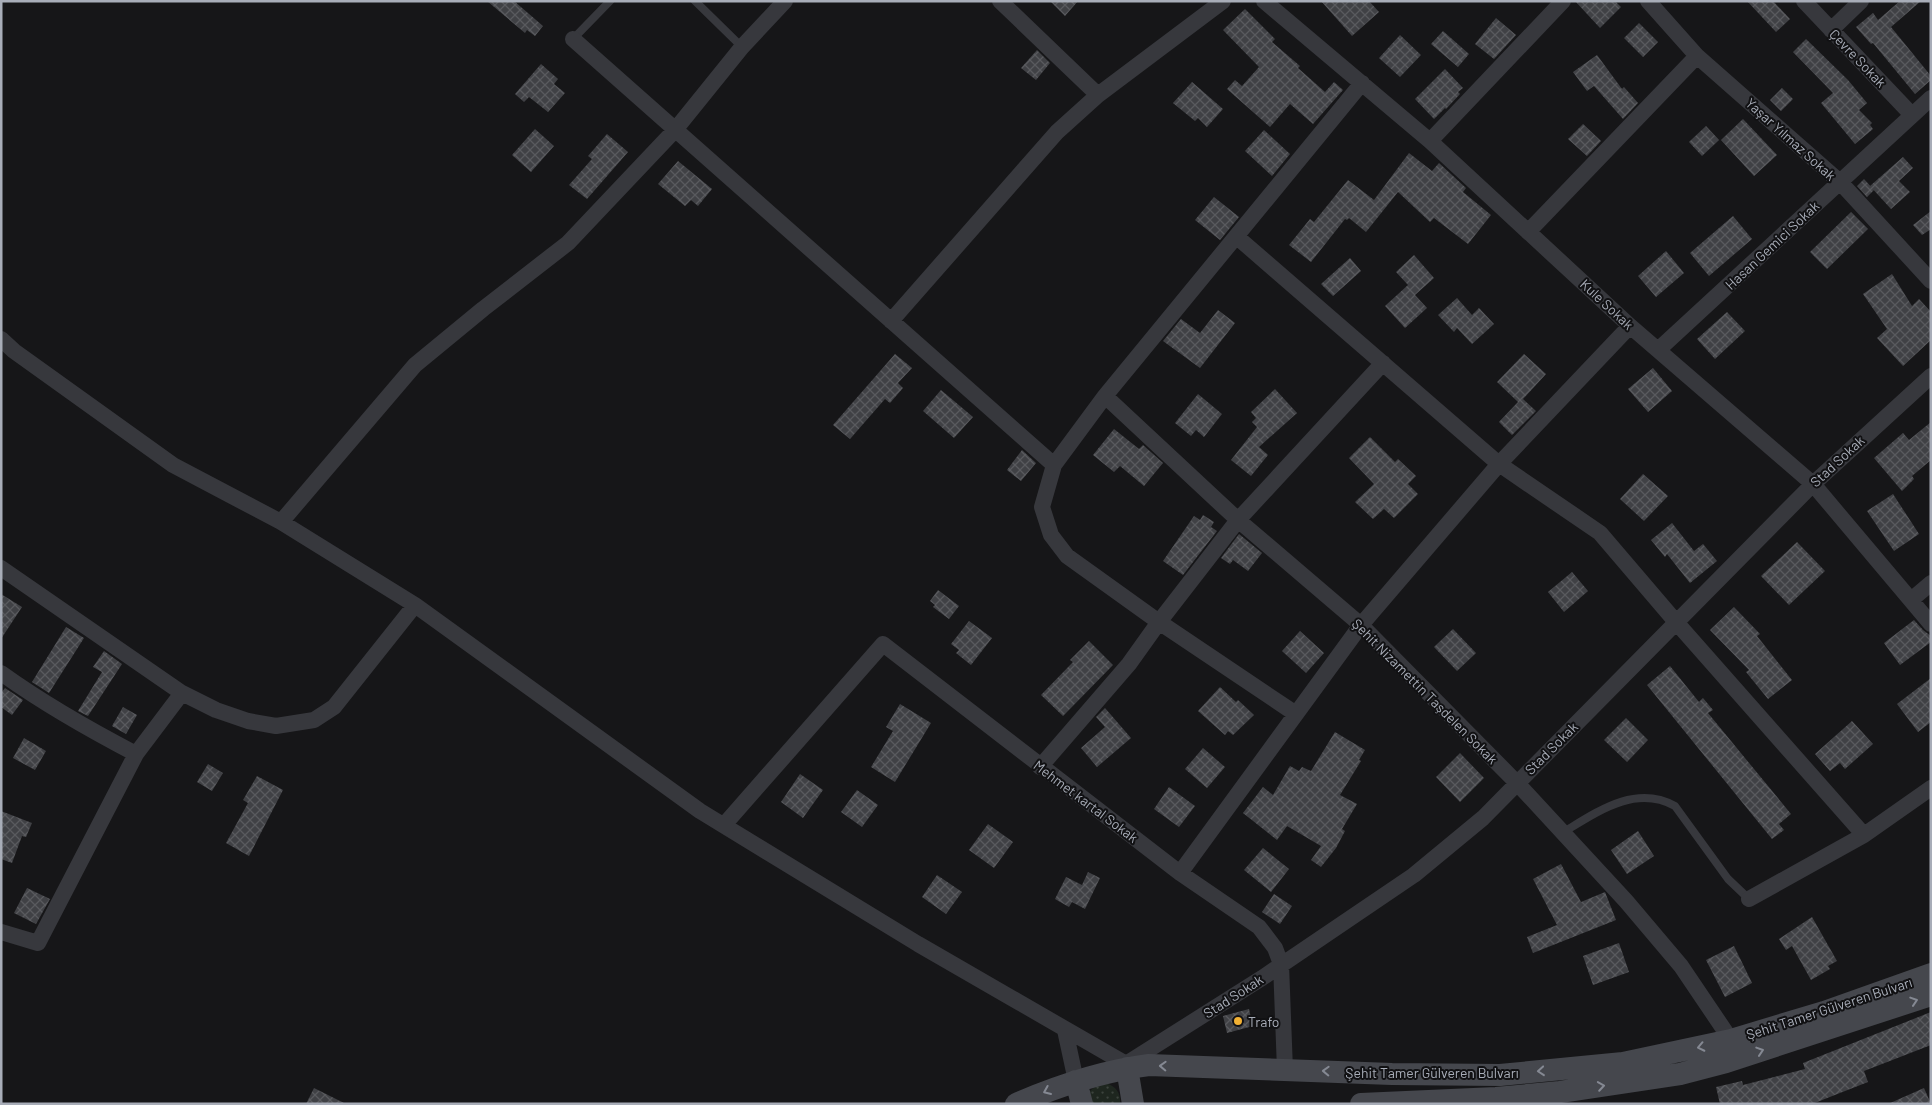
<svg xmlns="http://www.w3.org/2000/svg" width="1932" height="1105" font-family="Barlow,sans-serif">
  <defs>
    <pattern id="grass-dots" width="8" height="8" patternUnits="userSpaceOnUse" patternTransform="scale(1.25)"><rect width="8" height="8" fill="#1e261f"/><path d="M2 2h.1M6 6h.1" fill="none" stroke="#3c433d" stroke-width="1.8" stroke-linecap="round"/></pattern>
    <pattern id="building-cross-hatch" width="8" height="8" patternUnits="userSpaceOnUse" patternTransform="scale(1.25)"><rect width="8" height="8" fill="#404145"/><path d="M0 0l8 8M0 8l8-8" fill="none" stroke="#595a5e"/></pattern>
  </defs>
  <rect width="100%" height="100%" fill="#161618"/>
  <path fill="url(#grass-dots)" d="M1105,1083C1116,1086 1121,1093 1120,1104H1086C1088,1089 1092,1088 1105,1083Z"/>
  <path fill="url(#building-cross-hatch)" d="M487,1H514L543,26L535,36L527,30L525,33Z
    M1050,1H1078L1065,16Z
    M1321,1H1369L1379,12L1352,36Z
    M1575,1H1615L1621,7L1600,28Z
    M1747,1H1773L1790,19L1776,32Z
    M1900,1H1921L1891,27L1931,76V80L1915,94L1873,43L1871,44L1856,27L1873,13L1878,20Z
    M1245,9L1275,39L1272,42L1300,66L1298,68L1325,92L1334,82L1343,90L1313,124L1290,104L1270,127L1227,89L1235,80L1242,86L1259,67L1223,30Z
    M1496,18L1516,35L1494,59L1475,44Z
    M1639,23L1658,42L1643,57L1624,38Z
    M1443,31L1469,54L1458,67L1431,44Z
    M1400,35L1421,55L1400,77L1379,58Z
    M1806,39L1848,80L1867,103L1859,110L1872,123L1870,125L1873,129L1855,144L1821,103L1833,93L1793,52Z
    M1037,50L1050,63L1036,80L1021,68Z
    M1597,55L1622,89L1624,87L1638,103L1623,119L1594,86L1587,91L1573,72Z
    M541,64L558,79L554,84L565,93L548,112L529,97L524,102L515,94Z
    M1445,69L1463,88L1458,92L1460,94L1446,109L1445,108L1434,119L1415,99Z
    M1192,82L1223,109L1207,127L1198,118L1195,121L1173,103Z
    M1782,88L1793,99L1781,111L1770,100Z
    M1743,119L1777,155L1754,176L1721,140Z
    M1583,124L1601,141L1587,156L1568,139Z
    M1706,126L1719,140L1702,156L1689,142Z
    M535,129L554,146L531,172L512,155Z
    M1264,130L1290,154L1272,176L1245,151Z
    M607,134L628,152L587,199L569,185L592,159L588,156Z
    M1409,153L1432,171L1439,163L1466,188L1463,192L1491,215L1468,244L1434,218L1430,222L1398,192L1366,232L1349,218L1347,220L1345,219L1311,262L1289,245L1310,219L1314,222L1348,180L1374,200Z
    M1903,157L1913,168L1899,181L1910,192L1891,209L1870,186Z
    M678,161L712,189L698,206L691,200L685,206L658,184Z
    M1864,179L1874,190L1867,197L1857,186Z
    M1214,197L1239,217L1220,240L1195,220Z
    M1931,211V229L1922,235L1913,225Z
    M1851,212L1868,229L1827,269L1810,252Z
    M1733,216L1752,239L1709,276L1690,253Z
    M1666,251L1684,273L1656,297L1638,276Z
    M1414,255L1434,278L1415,295L1427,308L1405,328L1385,306L1408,285L1396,272Z
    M1350,258L1361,271L1333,296L1321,284Z
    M1892,274L1912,306L1919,299L1931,312V340L1903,366L1877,338L1887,329L1863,294Z
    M1457,298L1472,315L1479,308L1494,324L1472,344L1457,328L1454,332L1438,315Z
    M1218,310L1235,323L1200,368L1163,341L1181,319L1200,333Z
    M1727,312L1745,331L1715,359L1697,339Z
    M895,354L912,368L898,383L903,388L890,403L885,399L850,439L833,425Z
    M1524,354L1546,374L1523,399L1536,411L1512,435L1499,422L1518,402L1497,382Z
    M1653,368L1672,391L1648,412L1628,389Z
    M1275,389L1297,413L1259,447L1268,455L1251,476L1231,460L1257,427L1252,422L1256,418L1251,412Z
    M941,390L973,417L954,438L923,411Z
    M1198,394L1222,414L1204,437L1196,430L1191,436L1175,423Z
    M1931,422V460L1912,476L1914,479L1902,491L1874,458L1903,433L1909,440Z
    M1114,429L1139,449L1143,445L1163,463L1144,486L1120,466L1114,472L1093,455Z
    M1370,437L1395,462L1398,459L1416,476L1408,484L1418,494L1394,518L1384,509L1373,519L1355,502L1374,484L1349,458Z
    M1022,450L1036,463L1021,481L1007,470Z
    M1643,474L1668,496L1644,521L1620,499Z
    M1893,494L1919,534L1894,551L1867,511Z
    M1203,515L1214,522L1211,527L1217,531L1183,575L1163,561L1194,516L1200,520Z
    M1672,523L1694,551L1703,544L1717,561L1690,583L1667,554L1665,557L1651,540Z
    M1239,534L1262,553L1248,571L1233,560L1230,564L1221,558Z
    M1797,542L1825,571L1789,605L1761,576Z
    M1572,572L1588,591L1564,612L1548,592Z
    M938,590L959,606L949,619L933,607L935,605L930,601Z
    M1,594L22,607L1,639Z
    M1734,607L1760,634L1757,636L1792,680L1768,699L1746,672L1749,670L1710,630Z
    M1914,620L1923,630L1931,636V642L1900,665L1884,643Z
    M969,621L992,638L971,665L956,653L959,650L951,644Z
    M66,627L84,638L49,693L32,682Z
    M1453,629L1476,653L1457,671L1434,647Z
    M1300,631L1324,653L1306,673L1282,651Z
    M1089,641L1113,665L1063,716L1041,695L1073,662L1070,660Z
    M104,651L122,664L88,716L78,711L102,672L93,667Z
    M1670,666L1699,702L1703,698L1713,710L1708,713L1791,814L1779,824L1784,830L1772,839L1647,685Z
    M1931,678V722L1918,732L1897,704Z
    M1220,687L1236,702L1238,700L1254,715L1233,735L1228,731L1225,735L1198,711Z
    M5,688L23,700L12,715L1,707V693Z
    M900,704L931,723L895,782L871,767L893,731L886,727Z
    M123,707L137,715L126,734L112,726Z
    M1105,708L1131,738L1097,767L1081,748L1105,727L1096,717Z
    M1626,718L1648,740L1627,762L1604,740Z
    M1852,721L1873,744L1845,769L1840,763L1830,771L1815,754Z
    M1335,732L1365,750L1359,760L1361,761L1340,795L1357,804L1342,829L1345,831L1336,848L1321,867L1311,860L1321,846L1287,826L1277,840L1243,813L1263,787L1273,795L1290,766L1299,771L1302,767L1311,771Z
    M24,738L46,751L35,770L13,758Z
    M1203,748L1225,767L1207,788L1185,769Z
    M1460,753L1484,778L1460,802L1436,777Z
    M208,764L223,773L212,791L197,782Z
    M800,774L823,790L803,818L781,802Z
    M257,776L283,790L249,856L226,843L248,803L243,800Z
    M1169,787L1195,806L1179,827L1154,809Z
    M857,790L878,805L862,827L841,812Z
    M1,811L32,823L26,837L22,836L12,863L1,859Z
    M988,824L1013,842L994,868L969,850Z
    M1638,831L1654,856L1627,874L1611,850Z
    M1263,848L1289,869L1271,892L1244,870Z
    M1561,864L1581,902L1605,892L1616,920L1533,953L1527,937L1557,925L1533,879Z
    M1088,872L1100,878L1085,909L1072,902L1069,907L1055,899L1066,877L1082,885Z
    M937,875L962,892L946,914L922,897Z
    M27,888L50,899L36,924L14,913Z
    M1274,894L1292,906L1280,924L1262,912Z
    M1812,917L1837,961L1828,966L1830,969L1811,980L1792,946L1786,950L1779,939Z
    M1619,943L1629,972L1593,985L1583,956Z
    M1734,946L1752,983L1725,997L1706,960Z
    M1249,1009L1253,1026L1227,1033L1223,1016Z
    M1931,1012V1045L1864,1071L1868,1082L1812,1104H1720L1716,1087L1742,1081L1743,1085L1805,1069L1803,1063Z
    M314,1088L346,1104H306Z
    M1924,1088L1931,1104H1888Z"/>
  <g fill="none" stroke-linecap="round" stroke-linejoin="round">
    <path stroke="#37383d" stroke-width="8" d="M695,1L742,47
      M573,39L610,1
      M1562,833C1597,812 1635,784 1675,806L1728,879L1749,899"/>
    <path stroke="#37383d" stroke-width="16" d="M1000,1L1098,95
      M1264,1L1430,141L1630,326L1813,484L1931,624
      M1648,1L1697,56L1840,182L1931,281
      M1804,1L1912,115
      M1831,30L1861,1
      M573,39L1054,465
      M1430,141L1563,1
      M1528,232L1697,56
      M1237,237L1499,464L1600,533L1676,622L1864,835L1931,788
      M891,321L1057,132L1098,95L1223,1
      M1,339L14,351L173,465L281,522L415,605
      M1658,350L1931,98
      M1105,396L1238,520L1361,625L1517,783L1626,901L1681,966L1731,1040
      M281,522L415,365L483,309L568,243L675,130L742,47L785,1
      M1,568L182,693
      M1911,600L1931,583
      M1,673C44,704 90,730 136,754L182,693L216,710L248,721L276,726L314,720L334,707L415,605L700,811L918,944L1126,1064L1127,1068
      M1296,714L1159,622L1067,556L1051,535L1042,507L1054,465L1105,396L1362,83
      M1040,767L1129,664L1159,622L1238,520L1383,363
      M724,825L883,644L1180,873L1259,927L1275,948L1281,964L1285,1070
      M1180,873L1361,625L1499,464L1630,326
      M1749,899L1864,835
      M1,932L38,943L136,754
      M1065,1030L1076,1081
      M1126,1064L1262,978L1414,875L1483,818L1813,484L1931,376"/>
    <path stroke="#45474d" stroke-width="22" d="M1127,1068L1133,1104
      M1076,1081L1082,1104
      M1016,1104C1060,1085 1102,1071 1149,1065L1392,1074L1500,1075L1623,1063L1731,1040L1824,1012L1931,974
      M1361,1104L1496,1098L1560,1092L1680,1074L1726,1062L1931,995"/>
  </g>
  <defs><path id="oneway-chevron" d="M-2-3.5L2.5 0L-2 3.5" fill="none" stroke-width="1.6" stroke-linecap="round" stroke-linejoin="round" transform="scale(1.25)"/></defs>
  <g stroke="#858993">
    <use href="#oneway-chevron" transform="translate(1914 1001) rotate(-18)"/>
    <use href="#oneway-chevron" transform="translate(1701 1047) rotate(168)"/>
    <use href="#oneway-chevron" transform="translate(1760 1051) rotate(-18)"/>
    <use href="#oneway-chevron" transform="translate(1163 1066) rotate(-178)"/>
    <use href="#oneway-chevron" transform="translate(1326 1071) rotate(-178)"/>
    <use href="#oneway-chevron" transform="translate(1541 1071) rotate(175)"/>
    <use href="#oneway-chevron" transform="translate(1601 1086) rotate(-9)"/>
    <use href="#oneway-chevron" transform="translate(1047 1091) rotate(157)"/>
  </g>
  <circle fill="#f2b134" stroke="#111113" stroke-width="2" cx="1238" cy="1021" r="5"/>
  <g text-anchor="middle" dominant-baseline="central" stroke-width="4" stroke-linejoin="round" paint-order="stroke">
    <g font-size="14" fill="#a8adb8" stroke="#111113">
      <text transform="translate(1858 58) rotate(46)">Çevre Sokak</text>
      <text transform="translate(1791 139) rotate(42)">Yaşar Yılmaz Sokak</text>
      <text transform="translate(1772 245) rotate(-43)">Hasan Gemici Sokak</text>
      <text transform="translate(1607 304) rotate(43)">Kule Sokak</text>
      <text transform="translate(1837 461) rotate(-43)">Stad Sokak</text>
      <text transform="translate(1425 691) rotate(45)">Şehit Nizamettin Taşdelen Sokak</text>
      <text transform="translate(1551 748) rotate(-45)">Stad Sokak</text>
      <text transform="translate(1086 801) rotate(37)">Mehmet kartal Sokak</text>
      <text transform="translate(1233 996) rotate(-33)">Stad Sokak</text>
      <text transform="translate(1829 1008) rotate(-18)">Şehit Tamer Gülveren Bulvarı</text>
      <text x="1432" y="1072">Şehit Tamer Gülveren Bulvarı</text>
    </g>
    <g font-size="14" fill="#a8adb8" stroke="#111113" text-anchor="start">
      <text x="1248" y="1021">Trafo</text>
    </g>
  </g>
  <rect width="1932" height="1105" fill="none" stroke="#a8adb8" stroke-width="5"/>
</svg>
